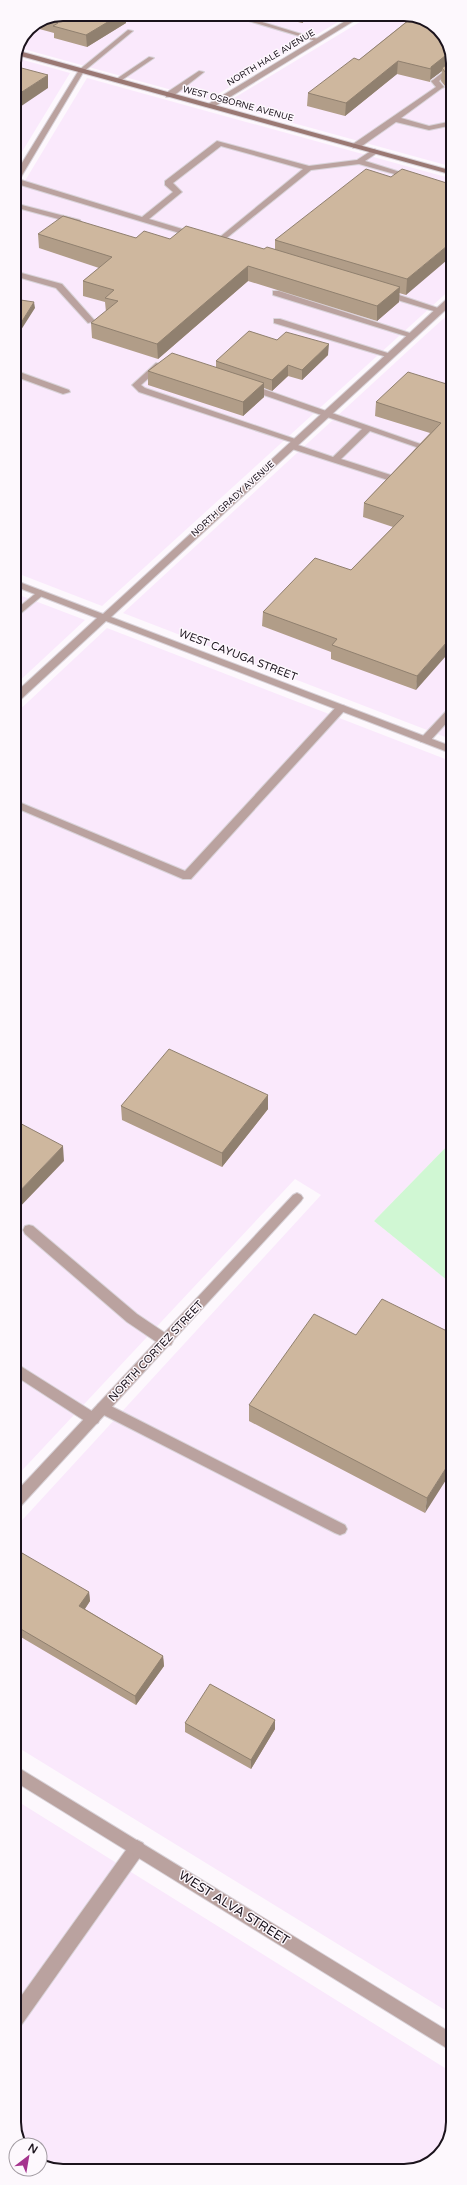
<svg xmlns="http://www.w3.org/2000/svg" width="467" height="2185" font-family="'Varela Round',sans-serif">
  <rect width="100%" height="100%" fill="#fdf8fd"/>
  <path fill="#fae9fc" d="M64,14H351L208,100L20,48L29,28Z
    M373,14H410L438,28L453,57V167L224,104Z
    M16,58L70,73L14,165V63Z
    M87,78L453,179V287L102,606L14,572V199Z
    M453,310V740L123,613L422,338Z
    M14,593L85,620L14,686Z
    M107,628L453,762V1140L374,1221L453,1285V2015L14,1745V1529L321,1195L295,1179L14,1479V715Z
    M14,1799L453,2073V2122L441,2154L410,2171H57L40,2162V2145H23L14,2128Z"/>
  <path fill="#d0f7d3" d="M453,1140V1285L374,1221Z"/>
  <g fill="none" stroke-linecap="round" stroke-linejoin="round">
    <defs>
      <path id="lane" d="M225,14H236L321,40L316,41Z
        M128,30L133,31L83,72H79V70Z
        M149,57L154,58L119,82H115V80Z
        M453,64V70L439,81L444,87L442,88L401,118L429,126L453,121V125L429,130L396,122L359,148H353V144L436,87L431,81L433,80Z
        M199,71L204,72L172,97H166V93Z
        M217,141L309,166L357,160L374,149L378,151L377,153L365,161L416,177L412,179L359,164L311,170L218,245H215V241L303,169L221,146L173,183L182,192L149,219L199,234V238H196L14,183V179H18L142,217L173,192L165,185V181Z
        M14,203L80,220L81,222L77,224L14,207Z
        M14,271L62,284L95,321L88,323L56,288L14,276Z
        M273,291H279L416,335L409,337L273,295Z
        M381,291H387L444,310L437,312L381,295Z
        M274,319H280L394,355L387,357L274,323Z
        M156,363L163,365L141,385L145,388L301,441L297,444L294,443L139,392L132,385Z
        M14,370L69,390L70,392L63,394L14,376Z
        M246,385H252L429,447L425,450L422,449L370,431L341,459L397,477L398,479L394,482L289,448L288,446L292,443L333,457L362,429L246,389Z
        M40,590L45,593L43,595L14,619V611Z
        M341,705L345,706V710L191,879H183L14,807V800L185,871L337,706Z
        M453,707V716L429,742H421L420,740L421,738L449,708Z
        M29,1225L33,1226L137,1314L171,1337L173,1341L171,1345L166,1346L161,1345L127,1322L25,1234L23,1230L25,1226Z
        M14,1362L98,1415L100,1419L98,1423L93,1425L88,1423L14,1375Z
        M103,1402L345,1525L347,1529L345,1533L340,1535L335,1533L98,1412L96,1408L98,1404Z
        M137,1840L143,1843L145,1848L143,1853L20,2027L14,2029V2006L131,1843Z"/>
      <path id="street" d="M357,14H365L212,108L205,106Z
        M79,70L84,71L18,182L14,184V176Z
        M450,296H453V303L111,617L453,747V754L106,621L18,702L14,703V694L97,618L14,586V580L103,614Z
        M297,1193L301,1195L303,1198L301,1201L19,1508L14,1510V1494L293,1195Z
        M14,1765L453,2034V2052L14,1781Z"/>
      <path id="secondary" d="M19,51L453,171V175L17,55Z"/>
    </defs>
    <use href="#lane" stroke="#d9d3d9" stroke-width="2"/>
    <use href="#street" stroke="#d9d3d9" stroke-width="2"/>
    <use href="#secondary" stroke="#d9d3d9" stroke-width="2"/>
    <use href="#lane" fill="#baa29f" fill-rule="evenodd"/>
    <use href="#street" fill="#baa29f" fill-rule="evenodd"/>
    <use href="#secondary" fill="#9a7873" fill-rule="evenodd"/>
  </g>
  <path fill="#b19d88" d="M64,14L126,23L87,47L54,38V33L32,27Z
    M266,14H313L302,23Z
    M411,15L438,28L453,57V88L445,86L441,81L442,71L430,80V82L397,74L345,116L307,106L308,93L359,60L412,17H411Z
    M391,177L453,185L406,295L399,293V302L377,321L248,281L158,359L92,338L91,323L106,312L105,302L83,296V281L99,268L39,248L38,234L170,239L264,249H275V240Z
    M328,355L302,380L288,376L272,391L264,388V397L243,416L148,385V371L216,367V361Z
    M453,386L416,690L331,659V652L262,626L263,612L351,570L393,527L363,517L364,503L430,433L375,416L376,402Z
    M268,1095V1109L222,1167L122,1120L121,1106Z
    M453,1334L425,1513L249,1421V1405L356,1335Z
    M14,1562L89,1592L90,1601L85,1609L163,1656L164,1666L136,1705L14,1633Z
    M275,1720V1729L251,1769L185,1732V1723Z"/>
  <path fill="#90806f" d="M121,14H126V23L87,47L86,35Z
    M302,14H313L302,23Z
    M450,52L453,57V63L442,68V71L430,80V82L431,67Z
    M398,61L397,74L345,116L346,103Z
    M48,75V88L14,111V97Z
    M453,241V255L406,295L407,279Z
    M248,266V281L158,359L157,344Z
    M400,287L399,302L377,321V306Z
    M34,302L35,308L14,341V334Z
    M329,344L328,355L302,380V370Z
    M288,365V376L272,391V380Z
    M264,383V397L243,416V402Z
    M453,635V648L416,690L417,676Z
    M268,1095V1109L222,1167V1153Z
    M63,1146L64,1161L14,1213V1197Z
    M453,1457V1469L425,1513L427,1498Z
    M89,1592L90,1601L80,1616L79,1606Z
    M163,1656L164,1666L136,1705L135,1696Z
    M275,1720V1729L251,1769V1760Z"/>
  <path fill="#ceb79e" stroke="#90806f" d="M64,14H121L86,35L53,26L58,23L49,20Z
    M414,16L438,28L450,52L431,67V69L398,61L346,103L308,93L354,58L359,60Z
    M453,60V74L446,73L442,68Z
    M14,66L48,75L14,97Z
    M366,169L391,177L402,169L453,185V241L407,279L275,240Z
    M63,216L136,238L144,231L170,239L186,226L264,249L267,247L400,287L377,306L248,266L157,344L91,323L118,301L105,298L114,290L83,281L112,257L38,234Z
    M14,299L34,302L14,334Z
    M249,331L277,340L286,332L329,344L302,370L288,365L272,380L216,361Z
    M172,353L264,383L243,402L148,371Z
    M408,372L453,386V635L417,676L332,645L337,639L263,612L315,558L351,570L404,516L364,503L441,423L376,402Z
    M169,1049L268,1095L222,1153L121,1106Z
    M14,1120L63,1146L14,1197Z
    M382,1299L453,1334V1457L427,1498L249,1405L314,1314L356,1335Z
    M22,1553L89,1592L79,1606L163,1656L135,1696L14,1625V1562Z
    M210,1684L275,1720L251,1760L185,1723Z"/>
  <g text-anchor="middle" dominant-baseline="central" stroke-width="3" stroke-linejoin="round" paint-order="stroke">
    <g font-size="9" fill="#1b131c" stroke="#fdf8fd">
      <text transform="translate(271 58) rotate(-31)">NORTH HALE AVENUE</text>
      <text transform="translate(238 104) rotate(15)">WEST OSBORNE AVENUE</text>
      <text transform="translate(233 499) rotate(-42)">NORTH GRADY AVENUE</text>
    </g>
    <g font-size="11" fill="#1b131c" stroke="#fdf8fd">
      <text transform="translate(238 655) rotate(21)">WEST CAYUGA STREET</text>
      <text transform="translate(156 1351) rotate(-47)">NORTH CORTEZ STREET</text>
    </g>
    <g font-size="13" fill="#1b131c" stroke="#fdf8fd">
      <text transform="translate(234 1908) rotate(32)">WEST ALVA STREET</text>
    </g>
  </g>
  <path d="M0 0H467V2185H0ZM63 21H404A42 42 0 0 1 446 63V2122A42 42 0 0 1 404 2164H63A42 42 0 0 1 21 2122V63A42 42 0 0 1 63 21Z" fill="#fdf8fd" fill-rule="evenodd"/>
  <path fill="none" stroke="#1b131c" stroke-width="2" d="M63 21H404A42 42 0 0 1 446 63V2122A42 42 0 0 1 404 2164H63A42 42 0 0 1 21 2122V63A42 42 0 0 1 63 21Z"/>
  <g transform="translate(28 2157) rotate(31)"><circle r="19" fill="#fdf8fd" stroke="#a39ca3"/>
  <path d="M0-3L7 15L0 10L-7 15Z" fill="#a5338e"/>
  <text y="-6" font-size="11" font-weight="bold" text-anchor="middle" fill="#1b131c">N</text>
  </g>
</svg>
